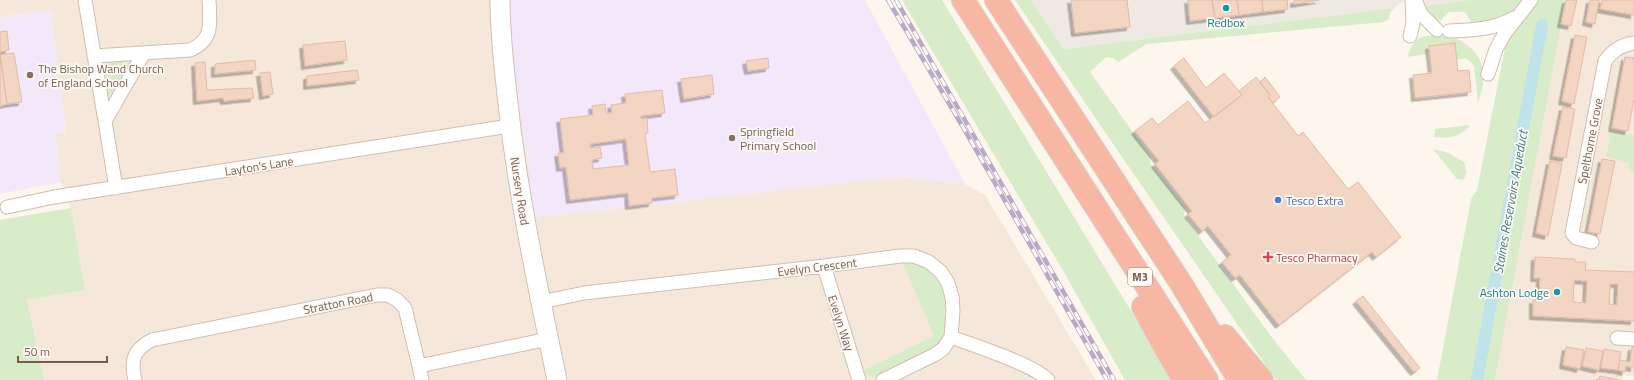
<svg xmlns="http://www.w3.org/2000/svg" width="1634" height="380" font-family="'Titillium Web',sans-serif">
  <defs>
    <filter id="shadow"><feDropShadow dx="-3.5" dy="3.5" stdDeviation="0" flood-color="#0004"/></filter>
  </defs>
  <rect width="100%" height="100%" fill="#fdf6ec"/>
  <path fill="#f5e8da" d="M0,0H509L901,177L965,184L985,195L1096,380H44L27,300L85,290L71,208L61,182L55,134L66,133L51,11L0,17Z
    M1566,0H1634V377L1623,375L1622,380H1495Z"/>
  <path fill="#efe9e4" d="M1031,0H1470L1423,6L1404,1L1394,8L1063,49Z"/>
  <path fill="#f3e8fa" d="M509,0H865L965,184L901,177L535,218L511,46Z
    M51,11L66,133L55,134L61,182L0,194V17Z"/>
  <path fill="#d8ecc9" d="M902,0H942L1173,380H1125L1065,274Z
    M1015,0H1031L1063,49L1394,8L1390,13L1389,19L1384,22L1147,44L1118,62L1113,58L1106,57L1090,72L1150,156V163L1185,208L1184,216L1270,335L1306,380H1276L1120,154Z
    M1470,0H1566L1495,380H1437L1471,199L1477,190L1512,12L1486,22H1471L1465,12H1449L1440,21L1431,16L1423,6Z
    M1448,34C1468,43 1486,56 1483,81C1483,89 1480,96 1478,103L1474,66L1466,58L1457,60L1455,43L1429,46L1426,54L1407,57C1416,32 1423,37 1448,34Z
    M129,61L131,66L115,93L109,95L106,93L99,63Z
    M1469,125V127C1459,137 1449,139 1434,137L1435,129Z
    M1611,131L1634,135V172L1629,170V163L1606,157Z
    M1433,149L1449,153L1464,162L1467,173L1463,180L1457,179Z
    M71,208L85,290L27,300L44,380H0V220Z
    M900,256H914L948,283L951,337L933,350L874,377L867,375L864,370L934,336Z"/>
  <g fill="none" stroke-linecap="round" stroke-linejoin="round">
    <path stroke="#bfe3e8" stroke-width="12" d="M1477,380L1542,25"/>
  </g>
  <path fill="#f3d5c3" stroke="#e6bba3" fill-rule="evenodd" filter="url(#shadow)" d="M1071,0H1127L1130,27L1075,33Z
    M1188,0H1212L1215,18L1190,21Z
    M1212,0H1237L1239,15L1215,18Z
    M1237,0H1262L1263,12L1239,15Z
    M1262,0H1287L1288,9L1263,12Z
    M1294,0H1319L1294,4Z
    M1566,0H1577L1571,26L1561,24Z
    M1590,0H1599L1595,24L1586,22Z
    M1602,0H1634V15L1600,9Z
    M7,31L9,50L0,52V32Z
    M1575,35L1587,37L1574,104L1562,101Z
    M345,41L347,60L305,66L303,45Z
    M1455,43L1458,71L1469,70L1471,92L1415,98L1413,75L1432,73L1429,46Z
    M14,53L22,102L7,104L0,55Z
    M0,54L7,104L0,106Z
    M1625,57L1634,58V99L1628,131L1612,128Z
    M768,58L769,68L748,71L746,61Z
    M1184,58L1206,88L1224,73L1242,95L1214,117L1174,66Z
    M255,60L256,70L215,74V64Z
    M205,62L207,90L252,88L254,98L224,101L223,98L197,101L195,63Z
    M357,70L359,80L307,86V76Z
    M270,72L273,94L263,96L260,73Z
    M712,75L714,94L684,99L681,79Z
    M1256,77L1270,95L1268,97L1298,136L1303,132L1348,189L1358,182L1401,237L1376,257L1372,252L1279,325L1240,275L1235,278L1222,262L1231,255L1208,226L1202,231L1188,214L1192,211L1155,164L1159,161L1135,131L1152,118L1158,125L1188,101L1205,123L1242,95L1239,91Z
    M1265,77L1280,97L1273,103L1268,97L1270,95L1260,82Z
    M662,90L665,113L641,116V119L647,118L648,133H645L650,172L675,169L678,195L652,198V203L629,206L628,193L570,200L566,167L560,168L558,153H564L560,119L593,115L592,106L605,104L606,113H612L611,105L626,103L625,94ZM626,139L629,165L593,169L592,160L602,158L600,147L590,148V144Z
    M1563,107L1575,109L1566,158L1553,156Z
    M1602,159L1615,161L1600,234L1588,232Z
    M1550,161L1562,164L1548,236L1536,233Z
    M1535,257L1575,259V262H1586L1585,270L1634,272V321L1533,316V300L1539,301L1540,278H1534ZM1574,280L1587,281L1586,303L1573,302ZM1610,284H1618L1617,305L1609,304Z
    M1363,296L1420,368L1414,372L1356,301Z
    M1566,347L1584,350L1580,369L1563,365Z
    M1632,347H1634V368L1626,366L1625,372L1618,370L1620,360L1630,362Z
    M1586,348L1603,351L1599,370L1582,366Z
    M1604,349L1621,352L1618,370L1601,368Z
    M1600,376L1618,380H1599Z"/>
  <g fill="none" stroke-linecap="round" stroke-linejoin="round">
    <defs>
      <path id="street" d="M85,0L116,188
        M1415,0L1421,14L1437,30
        M1449,31C1472,30 1493,30 1514,18
        M1410,36L1413,23L1412,0
        M94,56L190,50C214,40 210,22 209,0
        M1488,74L1496,49L1505,33L1531,0
        M105,121L144,53
        M7,207L54,197L510,126
        M1592,242L1576,238L1572,233L1605,61C1612,51 1622,45 1634,43
        M824,266L859,380
        M541,302L584,293L824,266L900,256H914L929,262L941,272L948,283L952,297L953,310L951,337L943,349L934,355L883,380
        M951,337C973,345 1035,365 1048,380
        M1617,338L1634,339
        M419,366L422,380
        M135,380C130,360 134,349 152,340L377,295H388L397,300L405,308L419,366L548,339"/>
      <path id="secondary" d="M500,0C500,35 504,68 508,103C518,196 538,288 557,380"/>
      <path id="highway" d="M963,0L1207,380
        M996,0L1182,285L1239,380
        M1143,307L1166,349L1184,380
        M1225,336L1262,380"/>
    </defs>
    <use href="#street" stroke="#d1beb0" stroke-width="15"/>
    <use href="#secondary" stroke="#d6c0b0" stroke-width="21"/>
    <use href="#highway" stroke="#dad1cd" stroke-width="24"/>
    <use href="#street" stroke="#fff" stroke-width="13"/>
    <use href="#secondary" stroke="#fff" stroke-width="19"/>
    <use href="#highway" stroke="#f7b7a3" stroke-width="22"/>
    <defs>
      <path id="rail" d="M888,0L967,134L1107,380
        M896,0L1114,380"/>
    </defs>
    <use href="#rail" stroke="#b9a8c9" stroke-width="4.5"/>
    <use href="#rail" stroke="#fffaf3" stroke-width="3" stroke-dasharray="9" stroke-linecap="butt"/>
  </g>
  <g fill="#0f9aa8" stroke="#fffaf3" stroke-width="1.5">
    <circle cx="1226" cy="8" r="4"/>
    <circle cx="1557" cy="292" r="4"/>
  </g>
  <g fill="#8d6e63" stroke="#fffaf3" stroke-width="1.5">
    <circle cx="30" cy="75" r="4"/>
    <circle cx="732" cy="138" r="4"/>
  </g>
  <circle fill="#3f7fe0" stroke="#fffaf3" stroke-width="1.5" cx="1278" cy="200" r="4"/>
  <path fill="#e0444e" stroke="#fffaf3" stroke-width="1.5" d="M1266 251h4v4h4v4h-4v4h-4v-4h-4v-4h4z"/>
  <g text-anchor="middle" dominant-baseline="central" stroke-width="3.5" stroke-linejoin="round" paint-order="stroke">
    <rect fill="#fffaf3" stroke="#a28b7f" stroke-width="1" x="1128" y="268" width="24" height="18" rx="3"/>
    <g font-size="11" font-weight="bold" fill="#7a5c4d">
      <text x="1140" y="277">M3</text>
    </g>
    <g font-size="12" fill="#0d838f" stroke="#fffaf3">
      <text x="1226" y="22">Redbox</text>
      <text x="1549" y="292" text-anchor="end">Ashton Lodge</text>
    </g>
    <g font-size="12" fill="#785e54" stroke="#fffaf3" text-anchor="start">
      <text x="38" y="68">The Bishop Wand Church<tspan x="38" dy="14">of England School</tspan></text>
      <text x="740" y="131">Springfield<tspan x="740" dy="14">Primary School</tspan></text>
    </g>
    <g font-size="12" fill="#7a5c4d" stroke="#fffaf3">
      <text transform="translate(1590 141) rotate(-79)">Spelthorne Grove</text>
      <text transform="translate(259 166) rotate(-9)">Layton's Lane</text>
      <text transform="translate(520 191) rotate(81)">Nursery Road</text>
      <text transform="translate(817 267) rotate(-7)">Evelyn Crescent</text>
      <text transform="translate(338 303) rotate(-11)">Stratton Road</text>
      <text transform="translate(841 323) rotate(72)">Evelyn Way</text>
    </g>
    <g font-size="12" fill="#366cbe" stroke="#fffaf3" text-anchor="start">
      <text x="1286" y="200">Tesco Extra</text>
    </g>
    <g font-size="12" fill="#be3a42" stroke="#fffaf3" text-anchor="start">
      <text x="1276" y="257">Tesco Pharmacy</text>
    </g>
    <g font-size="13" font-style="italic" fill="#437c86" stroke="#fffaf3">
      <text transform="translate(1510 202) rotate(-80)">Staines Reservoirs Aqueduct</text>
    </g>
  </g>
  <path d="M18 356v6h89v-6" fill="none" stroke="#7a5c4d" stroke-width="2"/>
  <text x="24" y="356" font-size="12" fill="#7a5c4d" stroke="#fffaf3" stroke-width="3" paint-order="stroke">50 m</text>
</svg>
